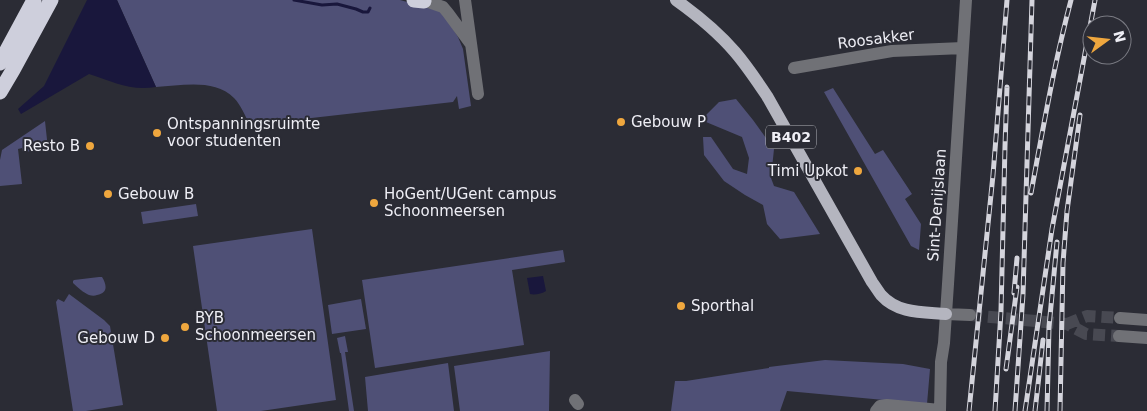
<svg xmlns="http://www.w3.org/2000/svg" width="1147" height="411" font-family="'DejaVu Sans',sans-serif">
  <rect width="100%" height="100%" fill="#2b2c35"/>
  <path fill="#4f5076" d="M117,0H400L440,11L445,16L458,37L463,49L471,106L459,109L457,96L453,102L250,125C245,116 241,105 234,98C214,78 181,86 156,87Z
    M833,88L875,154L883,150L912,194L905,199L921,224L919,250L911,246L824,92Z
    M736,99L753,120L774,149L771,178L774,186L794,192L820,234L780,239L767,224L763,205L745,195L724,181L704,155L703,137H711L733,169L747,174L749,158L742,137L706,122L705,116L719,102Z
    M45,121L48,149L23,152L22,148L18,149L22,184L0,186V160L2,150Z
    M196,204L198,216L143,224L141,212Z
    M312,229L336,400L261,411H217L193,246Z
    M563,250L565,262L512,270L524,345L375,368L362,280Z
    M99,277H102C107,285 108,293 97,295C95,296 92,296 89,295C84,293 77,287 73,283V281L74,280Z
    M69,294L104,320L110,326L123,405L86,411H73L56,302L58,299L64,302Z
    M361,299L366,329L332,334L328,305Z
    M345,336L348,352H345L354,411H349L341,353H340L337,338Z
    M550,351L549,411H460L454,366Z
    M825,360L903,364L930,369L927,404L787,391L780,411H671L675,381H686L769,368V367Z
    M448,363L454,411H368L365,377Z"/>
  <path fill="#19173c" d="M87,0H117L156,87C129,91 114,82 89,74L21,114L18,109L44,86Z
    M543,276L546,291C542,294 534,295 530,294L527,278Z"/>
  <g fill="none" stroke-linecap="round" stroke-linejoin="round">
    <path stroke="#19173c" stroke-width="3" d="M294,0L322,5L337,4L356,9L363,12H368L370,8"/>
    <path stroke="#484952" stroke-width="12" stroke-dasharray="12 6" stroke-linecap="butt" d="M970,315L1067,324L1086,334L1119,336
      M1067,324L1087,316L1120,318"/>
    <path stroke="#707176" stroke-width="12" d="M423,0L443,7L448,13L470,43
      M465,0L478,94
      M794,68L892,51L963,48
      M946,314L970,315
      M1120,318L1147,320
      M1119,336L1147,338
      M575,400L578,404
      M876,411L880,406L887,405L940,410
      M940,411L941,362L944,343L948,284L966,0"/>
    <path stroke="#b4b5bf" stroke-width="12" d="M676,0C697,15 718,32 735,52C747,66 757,81 767,96L872,282C875,286 878,291 881,295C898,314 923,312 946,314"/>
    <path stroke="#cecfdc" stroke-width="15" d="M414,0L424,1
      M0,63L34,0
      M0,92L13,70L51,0"/>
    <defs>
      <path id="rail" d="M1031,193C1043,129 1054,64 1071,0
        M1014,293L1017,258
        M1006,369L1017,287
        M969,411L993,175L1007,0
        M995,411L1001,311L1005,146L1007,87
        M1015,411L1023,294L1032,0
        M1025,411L1052,229L1095,0
        M1035,411L1043,340
        M1047,411L1049,327L1057,242
        M1060,411L1063,263L1067,211L1080,115"/>
    </defs>
    <use href="#rail" stroke="#d4d4dc" stroke-width="5"/>
    <use href="#rail" stroke="#2b2c35" stroke-width="3" stroke-dasharray="9" stroke-linecap="butt"/>
  </g>
  <g fill="#efa73e" stroke="#2b2c35" stroke-width="2">
    <circle cx="621" cy="122" r="5"/>
    <circle cx="157" cy="133" r="5"/>
    <circle cx="90" cy="146" r="5"/>
    <circle cx="858" cy="171" r="5"/>
    <circle cx="108" cy="194" r="5"/>
    <circle cx="374" cy="203" r="5"/>
    <circle cx="681" cy="306" r="5"/>
    <circle cx="185" cy="327" r="5"/>
    <circle cx="165" cy="338" r="5"/>
  </g>
  <g text-anchor="middle" dominant-baseline="central" stroke-width="4" stroke-linejoin="round" paint-order="stroke">
    <rect fill="#2b2c35" stroke="#b4b4bb" stroke-width="1" x="766" y="125.5" width="50" height="23" rx="4"/>
    <g font-size="14" font-weight="bold" fill="#eeeef5">
      <text x="791" y="137">B402</text>
    </g>
    <g font-size="15" fill="#eeeef5" stroke="#2b2c35">
      <text transform="translate(876 39) rotate(-7)">Roosakker</text>
      <text transform="translate(937 205) rotate(-86)">Sint-Denijslaan</text>
    </g>
    <g font-size="15" fill="#eeeef5" stroke="#2b2c35" text-anchor="start">
      <text x="631" y="122">Gebouw P</text>
      <text x="167" y="124">Ontspanningsruimte<tspan x="167" dy="17">voor studenten</tspan></text>
      <text x="80" y="146" text-anchor="end">Resto B</text>
      <text x="848" y="171" text-anchor="end">Timi Upkot</text>
      <text x="118" y="194">Gebouw B</text>
      <text x="384" y="194">HoGent/UGent campus<tspan x="384" dy="17">Schoonmeersen</tspan></text>
      <text x="691" y="306">Sporthal</text>
      <text x="195" y="318">BYB<tspan x="195" dy="17">Schoonmeersen</tspan></text>
      <text x="155" y="338" text-anchor="end">Gebouw D</text>
    </g>
  </g>
  <g transform="translate(1107 40) rotate(75)"><circle r="24" fill="#2b2c35" stroke="#797a82"/>
  <path d="M0-4L9 19L0 12L-9 19Z" fill="#efa73e"/>
  <text y="-8" font-size="14" font-weight="bold" text-anchor="middle" fill="#eeeef5">N</text>
  </g>
</svg>
